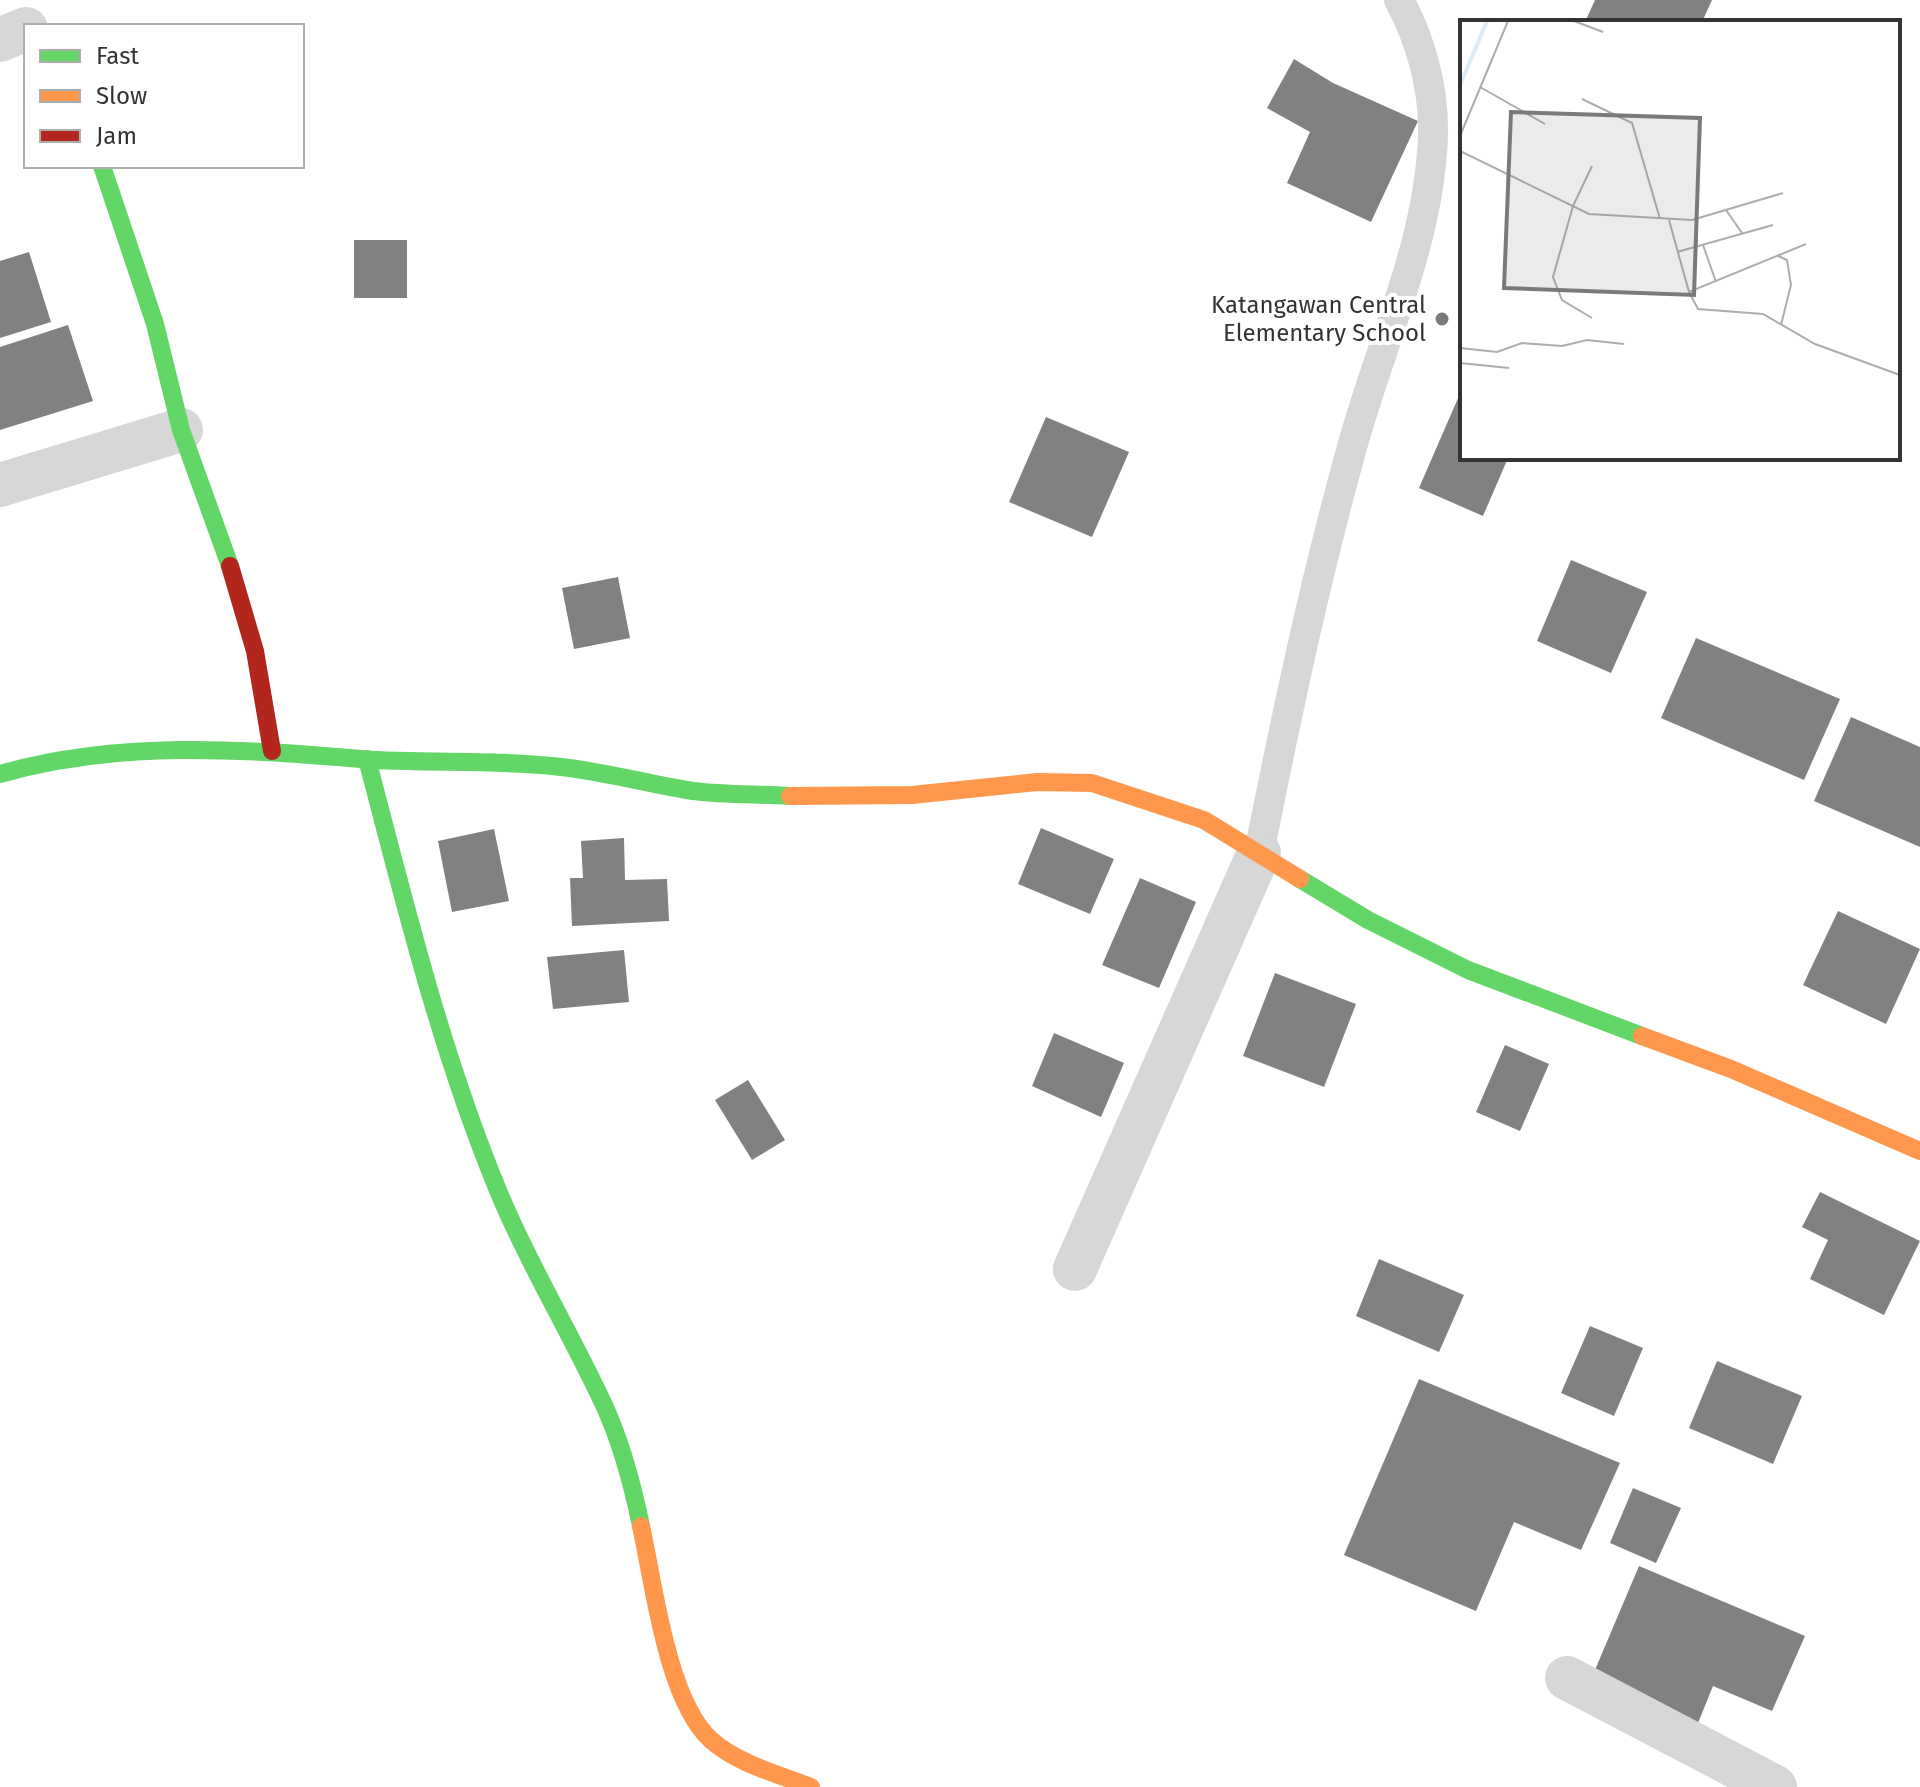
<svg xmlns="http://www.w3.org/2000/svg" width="1920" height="1787" font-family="'Fira Sans',sans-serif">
  <rect width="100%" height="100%" fill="#fff"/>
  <path fill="#818181" d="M1595,0H1712L1702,22H1585Z
    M1294,59L1333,83L1418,121L1371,222L1287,183L1310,132L1267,108Z
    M354,240H407V298H354Z
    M29,252L51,322L0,338V261Z
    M68,325L93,401L0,430V347Z
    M1462,389V458H1508L1483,516L1419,488Z
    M1046,417L1129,452L1092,537L1009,502Z
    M1571,560L1647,592L1611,673L1537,641Z
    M618,577L630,638L574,649L562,588Z
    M1696,638L1840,699L1804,780L1661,718Z
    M1851,717L1920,747V847L1814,801Z
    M1041,828L1114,859L1090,914L1018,884Z
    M494,829L509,901L452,912L438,841Z
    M624,838L625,880L667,879L669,921L572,926L570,878H583L581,841Z
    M1140,878L1196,902L1159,988L1102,965Z
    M1838,911L1920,949L1886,1024L1803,985Z
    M624,950L629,1002L553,1009L547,957Z
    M1275,973L1356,1004L1324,1087L1243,1056Z
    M1054,1033L1124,1063L1101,1117L1032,1086Z
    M1505,1045L1549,1064L1520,1131L1476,1112Z
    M748,1080L785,1140L752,1160L715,1100Z
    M1820,1192L1920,1241L1884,1315L1810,1279L1828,1240L1802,1227Z
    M1379,1259L1464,1295L1439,1352L1356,1316Z
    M1590,1326L1643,1348L1614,1416L1561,1393Z
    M1717,1361L1802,1396L1773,1464L1689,1428Z
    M1419,1379L1620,1463L1581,1550L1514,1522L1476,1611L1344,1555Z
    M1633,1488L1681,1508L1656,1563L1610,1543Z
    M1639,1566L1805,1636L1772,1711L1713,1686L1698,1723L1592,1677Z"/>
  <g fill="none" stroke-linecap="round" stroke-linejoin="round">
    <path stroke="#d7d7d7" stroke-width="30" d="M1259,853C1286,718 1314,584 1351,451C1379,346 1430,244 1433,134C1434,89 1421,40 1399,0"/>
    <path stroke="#d7d7d7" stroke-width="44" d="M0,40L26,29
      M0,485L181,430
      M1075,1269L1259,853
      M1567,1678L1775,1787"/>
    <path stroke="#63d668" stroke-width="18" d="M102,166L155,324L181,430L230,566
      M367,759C405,904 440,1049 497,1188C528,1263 570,1332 604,1405C621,1442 633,1487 641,1526
      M0,774C119,740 239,749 361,759C428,764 495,759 561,767C606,772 649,784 693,791C725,795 758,794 790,796
      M1300,879L1368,920L1468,970L1642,1036"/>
    <path stroke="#ff974d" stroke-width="18" d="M790,796L912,795L1037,782L1092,783L1204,820L1300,879
      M1642,1036L1731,1069L1920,1151
      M641,1526C654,1585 667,1700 711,1740C738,1764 778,1774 811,1787"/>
    <path stroke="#b3261e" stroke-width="18" d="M230,566L255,651L272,751"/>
  </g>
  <circle fill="#7a7a7a" stroke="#fff" stroke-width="3" cx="1442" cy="319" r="8"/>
  <g text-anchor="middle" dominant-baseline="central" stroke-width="8" stroke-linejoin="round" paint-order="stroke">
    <g font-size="24" fill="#333" stroke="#fff" text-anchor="end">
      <text x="1426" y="305">Katangawan Central<tspan x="1426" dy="28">Elementary School</tspan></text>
    </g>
  </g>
  <g transform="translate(1460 20)">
    <rect width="440" height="440" fill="#fff"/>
    <path fill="none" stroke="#ddebf3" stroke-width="4" d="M0,65L27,1"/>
    <path fill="none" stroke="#adadad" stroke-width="2" d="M114,1L143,12M20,67L85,104M122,79L172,103L200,199M0,116L48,1M0,131L129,194L232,200L323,173M266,190L282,213M209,200L229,272L346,224M243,225L256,262M217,232L313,205M318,236L327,240L331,265L321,305M229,272L238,289L303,294L355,324L440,355M132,298L102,280L93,257L113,186L132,146M0,328L37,332L62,323L102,326L127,320L164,324M0,343L49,348"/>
    <path fill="#7a7a7a" fill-opacity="0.15" stroke="#7a7a7a" stroke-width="4" d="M51,92L240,98L234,275L44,268Z"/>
    <rect width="440" height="440" fill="none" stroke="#333" stroke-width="4"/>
  </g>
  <rect x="24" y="24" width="280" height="144" fill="#ffffff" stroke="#adadad" stroke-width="2"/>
  <rect x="40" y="50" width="40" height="12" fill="#63d668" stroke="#adadad" stroke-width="2"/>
  <text x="96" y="64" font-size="24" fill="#333333">Fast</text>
  <rect x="40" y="90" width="40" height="12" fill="#ff974d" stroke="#adadad" stroke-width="2"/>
  <text x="96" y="104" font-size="24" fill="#333333">Slow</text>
  <rect x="40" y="130" width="40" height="12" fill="#b3261e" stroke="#adadad" stroke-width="2"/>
  <text x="96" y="144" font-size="24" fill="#333333">Jam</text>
</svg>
